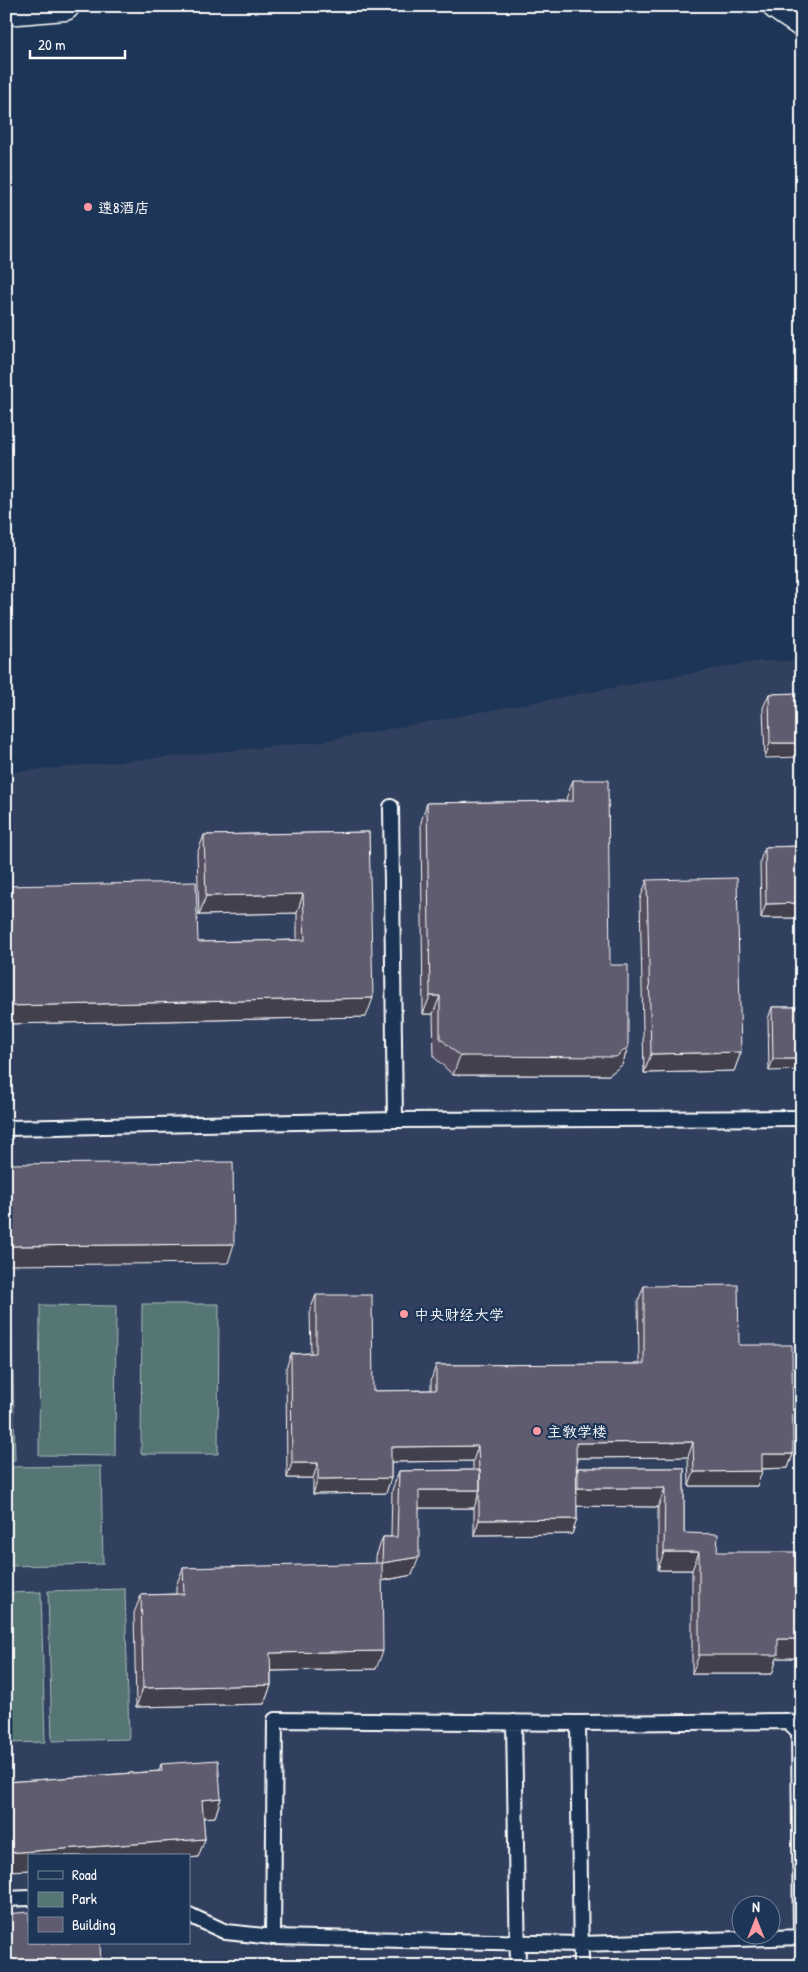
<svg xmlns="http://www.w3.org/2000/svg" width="808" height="1972" font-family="'Patrick Hand','LXGW WenKai TC',sans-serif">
  <rect width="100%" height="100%" fill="#1d3557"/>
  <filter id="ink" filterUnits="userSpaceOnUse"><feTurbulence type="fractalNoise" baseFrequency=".02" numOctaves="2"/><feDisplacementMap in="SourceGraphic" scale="10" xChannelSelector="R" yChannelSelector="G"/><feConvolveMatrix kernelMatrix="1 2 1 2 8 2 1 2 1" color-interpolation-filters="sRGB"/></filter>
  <g filter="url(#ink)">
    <path fill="#31405e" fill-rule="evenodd" d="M758,661H802V1966H6V773L318,742ZM29,1856H189V1943H29ZM740,1904H770V1934H740Z"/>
    <path fill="#557675" stroke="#aababa" d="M6,1295H11L15,1460H6Z
      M142,1304H219L218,1454H141Z
      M40,1305L116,1306L115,1456L39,1455Z
      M101,1466L103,1564L6,1566V1467Z
      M125,1589L129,1739L52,1741L48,1591Z
      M41,1592L45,1742L6,1743V1593Z"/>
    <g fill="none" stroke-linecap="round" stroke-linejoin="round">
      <defs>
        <path id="service" d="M391,807L395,1120
          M6,1128L395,1120L802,1118
          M514,1722L518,1966
          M578,1723L581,1966
          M6,1899L29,1898
          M189,1915L226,1932L273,1937L581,1944L802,1937
          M273,1937L275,1720L578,1723L788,1721L799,1732L801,1937"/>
        <path id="minor" d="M6,11L65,6"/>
        <path id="tertiary" d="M777,6L802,23"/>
      </defs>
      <use href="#service" stroke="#fff" stroke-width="18"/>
      <use href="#minor" stroke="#fff" stroke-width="31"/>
      <use href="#tertiary" stroke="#fff" stroke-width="31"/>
      <use href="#service" stroke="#1d3557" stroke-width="14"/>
      <use href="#minor" stroke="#1d3557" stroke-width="28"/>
      <use href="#tertiary" stroke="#1d3557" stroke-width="28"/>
    </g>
    <path fill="#534e5f" stroke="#fff" d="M802,693L765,758L763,708L769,694Z
      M573,780L610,965L628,1047L622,1065L609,1075H453L434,1057L433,1014H423L421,822L427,803L566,801V799Z
      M369,832L366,1017L6,1024V886L198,942L297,940V913L199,915L197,854L204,835Z
      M802,846V918H761L760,861L765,847Z
      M647,880L741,1052L734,1071L644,1073L640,899Z
      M772,1007H802L769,1071L768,1019Z
      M802,1184V1275H801V1187Z
      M644,1286L739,1345L793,1454L788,1468L762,1469V1471L757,1486H689L688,1457L577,1458V1471L578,1468H684V1533L717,1552L802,1658H777L772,1674H692V1570H658V1507L577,1506V1519L572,1534L474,1535V1508H419L412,1575L382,1581L376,1669L271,1671V1685L264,1704L136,1707L134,1613L141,1595L176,1594V1586L183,1568L376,1564V1556L383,1537H391L392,1490L399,1471L473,1470V1461L391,1462V1478L386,1493L313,1494V1478H287L286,1368L291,1354L311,1353L310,1310L316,1295L373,1391L431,1390V1380L436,1365L639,1364L638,1301Z
      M161,1764L221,1798L215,1817L203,1818L205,1839L198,1857L29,1856V1870L6,1871V1782L159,1771Z"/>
    <path fill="#43404e" stroke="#fff" d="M770,743H802V757L765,758Z
      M303,894L297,913L199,915L206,896Z
      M802,903V918H761L766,904Z
      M430,996H440L433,1014H423Z
      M373,998L366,1017L6,1024V1006Z
      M628,1047L622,1065L609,1075H453L460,1056Z
      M741,1052L734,1071L644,1073L651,1054Z
      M773,1059H802V1070L769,1071Z
      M234,1244L228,1263L6,1265V1246Z
      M693,1442L688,1457L571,1458L576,1443Z
      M478,1446L473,1461L386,1462L391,1447Z
      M762,1454H793L788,1468L757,1469Z
      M292,1463H318L313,1478H287Z
      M762,1471L757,1486H689L694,1472Z
      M391,1478L386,1493L313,1494L318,1479Z
      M578,1488H665L658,1507L571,1506Z
      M419,1490H480L474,1508H412Z
      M577,1519L572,1534L474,1535L479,1520Z
      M664,1552H699L692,1570H658Z
      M419,1557L412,1575L375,1582L382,1563Z
      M778,1639H802V1658H777L772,1674H692L699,1655Z
      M383,1651L376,1669L264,1671L270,1653Z
      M271,1685L264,1704L136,1707L143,1688Z
      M221,1798L215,1817L195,1818L202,1800Z
      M205,1839L198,1857L189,1858V1856H29V1870L6,1871V1853Z"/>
    <path fill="#605b6f" stroke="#fff" d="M802,693V743H770L769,694Z
      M573,780H608L610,965H628V1047L616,1057L460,1056L440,1038V996H430L427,803L573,801Z
      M369,832L373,998L6,1006V886L196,882L198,942L305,940L303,894L206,896L204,835Z
      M802,846V903L766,904L765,847Z
      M737,878L741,1052L651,1054L647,880Z
      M772,1007H802V1059H773Z
      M233,1162L234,1244L6,1246V1164Z
      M738,1285L739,1345H792L793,1454H762V1471L694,1472L693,1442L576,1443L577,1519L479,1520V1493L480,1490V1470H479L478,1446L391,1447V1478L318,1479V1463H292L291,1354L316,1353V1295H372L373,1391L436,1390V1365L644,1364V1286Z
      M578,1468H684V1533L718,1534L717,1552H802V1639H778V1655H699V1552H664L665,1488H578Z
      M480,1470V1490H419V1557L382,1563L383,1537H397L399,1471Z
      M382,1563L383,1651L270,1653L271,1685L143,1688L141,1595L184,1594L183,1568Z
      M218,1760L221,1798L202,1800L205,1839L6,1853V1782L162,1771L161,1764Z
      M29,1912V1943H100L101,1966H6V1914Z"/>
  </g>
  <g fill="#ff9aa2" stroke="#1d3557" stroke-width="2">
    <circle cx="88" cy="207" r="5"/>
    <circle cx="404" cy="1314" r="5"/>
    <circle cx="537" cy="1431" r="5"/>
  </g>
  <g text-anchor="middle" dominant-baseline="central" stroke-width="4.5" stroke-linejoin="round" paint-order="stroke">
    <g font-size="15" fill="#fff" stroke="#1d3557" text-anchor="start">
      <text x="98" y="207">速8酒店</text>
      <text x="414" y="1314">中央财经大学</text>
      <text x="547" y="1431">主教学楼</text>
    </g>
  </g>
  <rect width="808" height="1972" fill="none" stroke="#1d3557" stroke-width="25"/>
  <rect x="12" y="12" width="783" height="1947" fill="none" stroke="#fff" stroke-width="2" filter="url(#ink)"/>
  <rect x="28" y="1854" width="162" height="90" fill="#1d3557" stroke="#77869a"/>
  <rect x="38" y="1871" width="25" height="8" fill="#1d3557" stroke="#77869a"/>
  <text x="72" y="1880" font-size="15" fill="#ffffff">Road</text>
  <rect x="38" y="1892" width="25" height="15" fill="#557675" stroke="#77869a"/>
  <text x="72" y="1904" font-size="15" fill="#ffffff">Park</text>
  <rect x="38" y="1917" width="25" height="15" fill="#605b6f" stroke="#77869a"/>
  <text x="72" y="1930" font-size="15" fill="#ffffff">Building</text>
  <g transform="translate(756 1920)"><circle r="24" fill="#1d3557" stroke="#77869a"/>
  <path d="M0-4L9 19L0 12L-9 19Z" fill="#ff9aa2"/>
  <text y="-8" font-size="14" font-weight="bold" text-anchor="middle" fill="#ffffff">N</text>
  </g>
  <path d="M30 50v8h95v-8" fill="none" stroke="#ffffff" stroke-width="2.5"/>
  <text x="38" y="50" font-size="15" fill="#ffffff" stroke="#1d3557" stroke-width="4" paint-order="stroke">20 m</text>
</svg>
